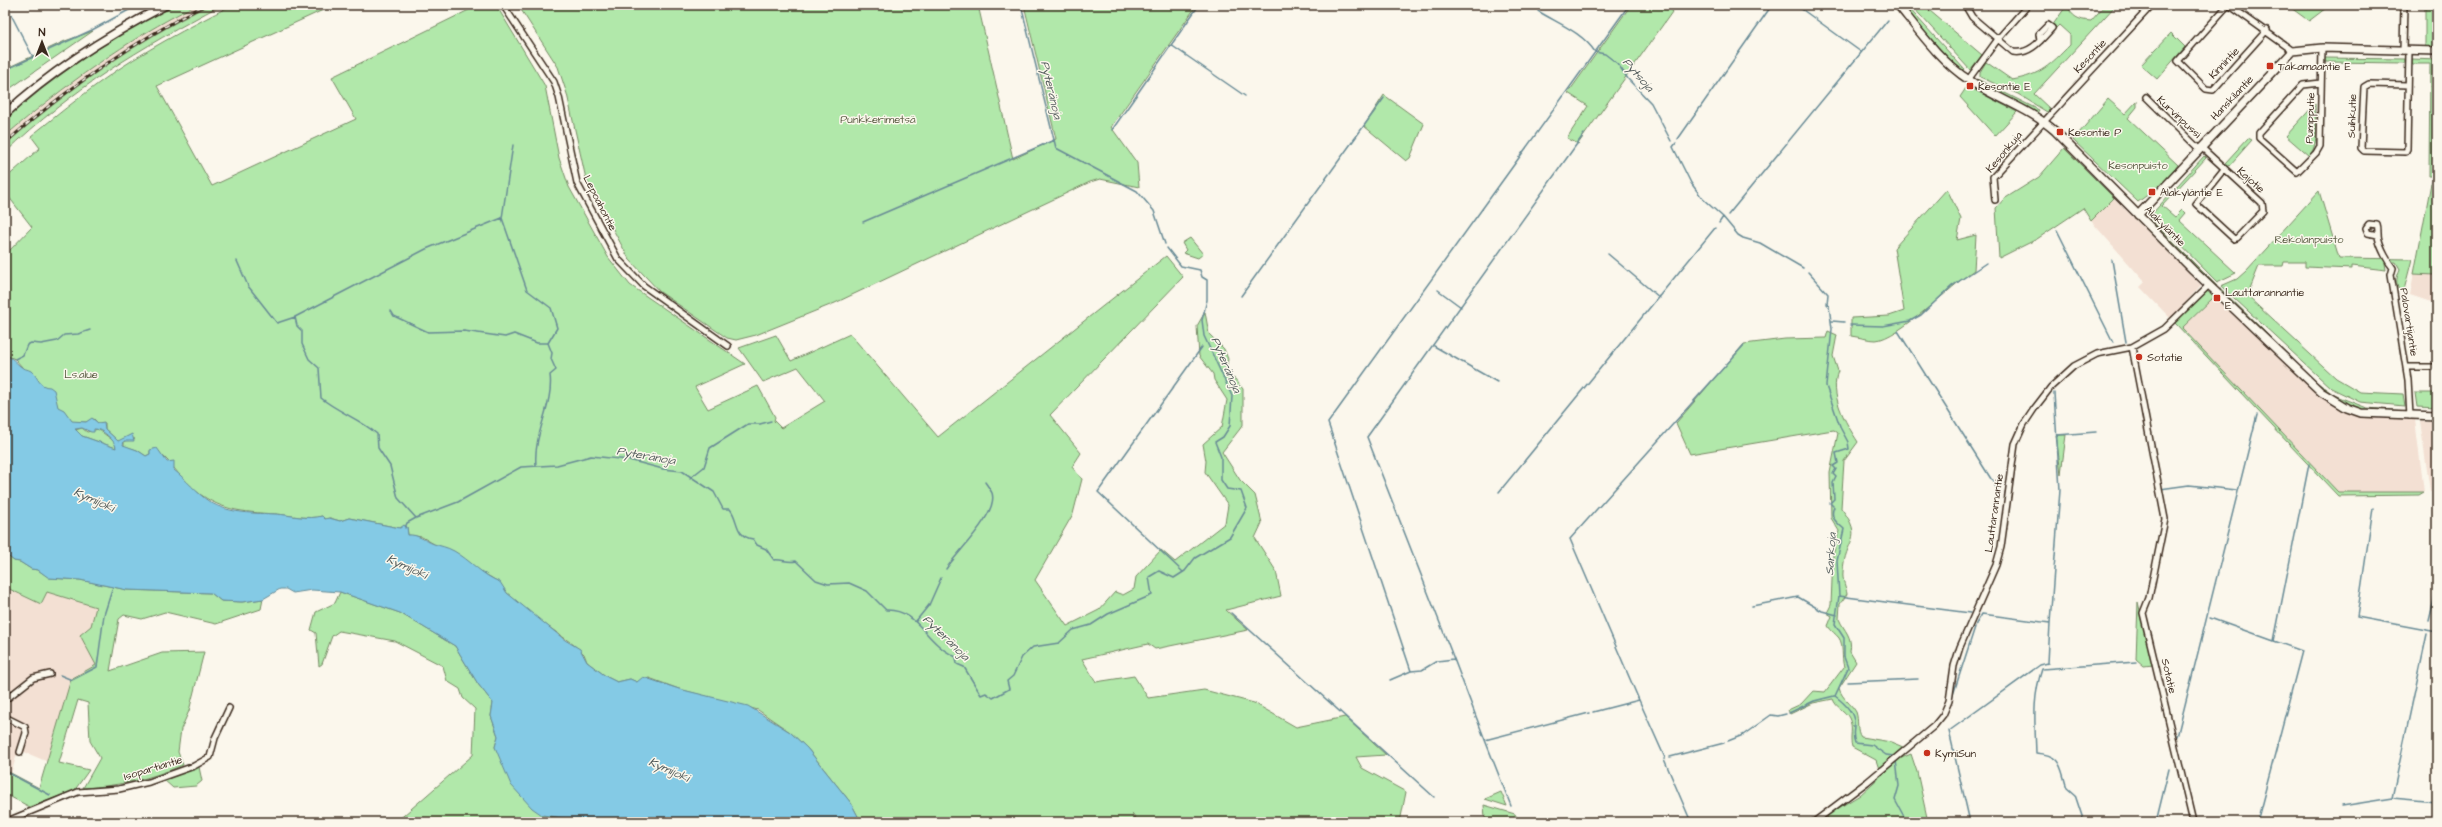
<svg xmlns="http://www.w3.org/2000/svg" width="2442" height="827" font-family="'Architects Daughter',sans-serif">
  <rect width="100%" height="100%" fill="#fbf7ec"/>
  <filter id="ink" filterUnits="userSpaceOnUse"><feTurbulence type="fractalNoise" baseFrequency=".025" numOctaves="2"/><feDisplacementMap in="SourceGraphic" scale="8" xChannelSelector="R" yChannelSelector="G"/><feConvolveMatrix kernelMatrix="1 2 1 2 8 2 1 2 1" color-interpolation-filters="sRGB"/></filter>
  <g filter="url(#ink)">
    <path fill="#f3e0d3" d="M196,5H209L131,49L5,145V136L73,81L144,33Z
      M2114,198L2201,285L2171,319L2140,287L2145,282L2091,221Z
      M2437,259V304L2410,295L2414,274L2434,275Z
      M2214,297L2323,399L2343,410L2364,417L2415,420L2424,492H2338L2182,328Z
      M2420,421H2437V491H2430Z
      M5,588L41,604L47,592L96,607L91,626L80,635L96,665L71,679L48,762L22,751L29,726L5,713Z
      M5,720L21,728L23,734L11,774L5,770Z"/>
    <path fill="#b1e8aa" stroke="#768964" d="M173,5H196C126,40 64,86 5,136V120C56,74 112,37 173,5Z
      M209,5H221C139,49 73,88 5,153V145C67,90 135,42 209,5Z
      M232,5H334L157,86L212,186L356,119L332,77L479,5H496L545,86L559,158L569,187L608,257L630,285L745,364L695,387L708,409L758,386L775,417L774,421L781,428L825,401L798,367L763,382L739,348L776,335L791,361L850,334L938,437L1166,256L1183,277L1050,415L1081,453L1072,467L1082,479L1073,514L1035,580L1067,626L1099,610L1115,592L1123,595L1134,589L1136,577L1161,550L1175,562L1225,523L1228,505L1205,472L1206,461L1203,444L1222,427L1227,400L1214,380L1213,374L1199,356L1197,326L1205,312L1209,334L1224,349L1228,359L1225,376L1235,379L1243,389V425L1222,452L1240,480L1255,495L1262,523L1255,538L1276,571L1281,596L1226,610L1248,630L1155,649L1148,644L1082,659L1096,682L1134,676L1148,698L1204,690L1254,703L1296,727L1345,717L1386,755L1356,757L1362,768L1406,792L1400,822H1139L1132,813L1135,822H861L851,803L807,748L790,732L758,710L679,689L649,678L637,682L630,679L617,682L607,677L587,662L584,654L574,645L535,617L507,593L497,581L422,537L408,535L407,527L400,528L349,518L340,521L330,518L324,519L322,516C307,520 291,515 276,514C241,512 219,511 191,487C177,475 169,457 153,449L150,451V454L146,456L137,450L124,446V441L135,439L118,441L105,429V423H98L94,419L86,422H70L15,359L5,355V247L9,251L32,227L5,192V179L40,148L31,136C55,117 78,98 103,80C143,51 188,28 232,5Z
      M518,5H978L1013,159L1056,139L1024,5H1197L1111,127L1137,163L1139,187L1100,179L1090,182L835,303L756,335L736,340L727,338L660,292L629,259L586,179L567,94L558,67Z
      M1631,5H1677L1578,144L1567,138L1588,106L1568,93Z
      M1902,5H1906L1964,69L1962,71L1953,64Z
      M1911,5H1923L1982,55L1970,70Z
      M2067,5C2072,17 2078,20 2091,21L2105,5H2116L2034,94L2050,109L2047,112L2018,94L1980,77V72L1986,62L2012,80C2041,75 2050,65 2070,45V35L2059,25L2055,29L2052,26Z
      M2287,5H2330L2309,21Z
      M2425,5H2435V47H2425Z
      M93,31L5,92V69L65,41Z
      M2171,33L2185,47L2157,79L2141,65Z
      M2324,58L2405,59V63L2324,62Z
      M2412,59L2437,60V64H2434L2433,176H2429L2430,64H2412Z
      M1977,79L2039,110L2037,113L1978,82Z
      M1966,88H1971L2017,112L1995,136L1960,97Z
      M1384,95L1424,124L1410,158L1406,161L1364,126Z
      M2108,99L2125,114L2137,101V107L2128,118L2178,165L2166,181L2138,202L2073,140Z
      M2315,104C2315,120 2320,144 2309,156L2286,136Z
      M2248,138L2252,140L2229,166L2225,163Z
      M2064,148L2114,198L2091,221L2083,208L2037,239L1999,258L1996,208L2004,199L2039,177Z
      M2204,156L2206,158L2162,206L2175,217L2182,210L2185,213L2179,220L2236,273L2217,282L2151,215Z
      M2431,183H2437V259L2434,275L2414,274Z
      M1947,189L1961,219L1957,240L1976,235L1974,270C1952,285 1898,339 1876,340C1868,340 1859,337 1851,336V318L1889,316L1904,311L1894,248Z
      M2319,191L2339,258L2412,259L2404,290H2399C2395,283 2397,276 2400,269L2396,262L2385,263L2386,270L2352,266V269L2305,267V262H2284L2283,266H2259L2247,296L2336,378L2360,392L2403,394L2405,406L2360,402L2331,388L2221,286L2237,279L2246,271Z
      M2149,218L2217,286L2215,288L2148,220Z
      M1190,238L1203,254L1198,258L1183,253L1186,250L1182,243Z
      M2221,289L2314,380L2334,395L2367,408L2406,411H2367L2343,403L2328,395L2217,290Z
      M2207,291L2214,297L2182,328L2338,492H2424L2419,495L2338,496L2175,323Z
      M1828,331L1837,335L1833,356L1838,371C1829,395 1845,422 1858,442L1844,461L1841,508C1866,540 1844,539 1843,572C1842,580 1846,587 1847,594L1840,604L1839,619C1844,631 1853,636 1850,652L1856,662L1839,688C1842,699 1851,703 1856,712C1859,720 1856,731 1861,737L1891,742L1903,747L1879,769L1876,760L1852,747C1849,737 1854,728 1849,718C1845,710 1836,708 1833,699L1813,703L1790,714L1788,710L1801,704L1813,691L1825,692L1844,667C1841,658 1844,645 1839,638C1836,634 1831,631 1828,626L1832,616L1827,613L1831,605L1833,555L1839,531L1831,518L1830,473L1838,433L1834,430L1827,431L1690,454L1676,423L1744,344L1785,339L1826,338Z
      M2415,393H2437V408L2417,407Z
      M82,428L87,432L98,429L115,442L116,448L82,436L75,430Z
      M2056,435H2066L2061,474Z
      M5,554L14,561L20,562L31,569L38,570L50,578L80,580L127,590L211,593L221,601L242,602L263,599L261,609L216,624L165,612L142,619L124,615L119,619L110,671L162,653L204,652L189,711L181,729L178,752L183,765C150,779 119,786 83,788L100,758L90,741L88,703L78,700L59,763L89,770L74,791L30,807L5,794V770L39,788L71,679L96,665L80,635L91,626L96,607L47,592L41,604L5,587Z
      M340,592L400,613L455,646L478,684L493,703L491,716L498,736L495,747L542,815L587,822H396L473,755L475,709L463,698L460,689L447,681L443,666L395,641L339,631L332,636L322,664L319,666L316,633L311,630L316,612L335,603Z
      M2138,602L2153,665L2144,666L2136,659Z
      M1911,754L1917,772L1928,822H1828L1827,815L1860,795L1899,759Z
      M199,767L202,781L196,786L173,788L164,780Z
      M1501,792L1507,806L1485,799Z
      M1484,805L1515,814L1518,820L1495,822L1485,818Z"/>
    <path fill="#84cae5" stroke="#678a95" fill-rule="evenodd" d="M5,355C13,358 14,361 20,366C23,369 28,369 31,371C39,377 38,387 50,387L54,390L58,407L64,410L72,421L86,422L92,418L98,423L104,422L105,429L118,441L132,434L134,441H124L123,445L137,450L146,456L150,454V450L157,448L167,462L174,461V470C186,479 196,493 210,502C230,514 254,513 276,514C291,515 307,520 322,516L325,519L329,518L340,521L349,518L400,528L404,525L407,527L408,535C418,534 425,541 434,544C440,546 447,547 454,551C470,560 483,576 500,582L507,593L565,640L580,649L587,662L607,677L617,682L630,679L637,682L643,677L679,689L748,706L790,732L807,748L851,803L861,822H588L542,815L532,808L511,785L495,747L498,736L491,716L493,703L478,684L455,646L400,613L340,592L312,590L293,593L286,589H280L263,599L242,602L221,601L211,593L127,590L80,580L49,578L38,570L31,569L20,562L14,561L5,554ZM75,429L82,428L91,432H94V429C101,428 116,441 116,448L82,436Z"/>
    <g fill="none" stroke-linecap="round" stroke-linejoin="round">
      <path stroke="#678a95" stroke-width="1.5" d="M6,5L33,57
        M1021,5L1056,148L1137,191L1154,211L1165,244
        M1529,5L1532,7
        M1796,5L1861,52
        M1538,11C1557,23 1582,32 1595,52L1605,54L1618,64L1628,79L1651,103L1671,141
        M1171,45L1245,96
        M5,70L92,30L138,5
        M1112,130L1199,5
        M1678,139L1772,5
        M1676,143L1673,147L1691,183L1703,199L1723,217L1738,235L1743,238L1760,243L1803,268
        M513,145L502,218L527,290L551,308L557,328L548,343L552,353L551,359L556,370L550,375C554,405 533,433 536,465
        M1728,215L1888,20
        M863,222L1054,140
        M1719,223L1723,217
        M2057,230L2113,342
        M1608,254L1660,298
        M2112,260L2126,342
        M237,261L248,286L277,323L295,317
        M1808,272L1828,294L1827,304L1829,306L1832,329L1826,386L1841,429L1848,442L1849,449L1836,453L1838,463L1833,466L1836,469L1833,474L1836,477L1833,483L1834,499L1830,503L1834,507C1829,517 1837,523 1844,529L1837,561L1839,596L1835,624L1844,638V657L1848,668L1835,696C1843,702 1855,713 1854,724C1854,732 1852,735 1855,743L1872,745L1886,755L1894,756
        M1438,290L1461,307
        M1241,296L1384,98
        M391,311L394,316L428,332L464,331L505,337L514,334L537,343H548
        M1832,321L1844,322
        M1850,325L1883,326L1910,321L1921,315L1952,286L1986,263
        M1898,331L1998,490
        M1434,346L1497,382
        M15,359L23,355L27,345L31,343L41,344L57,341L64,335L78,334L90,330
        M2057,435L2096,432
        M690,478L704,467L710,448L748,424H760L771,421
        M2160,489L2189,485L2237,490
        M1499,492L1715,228
        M2373,508L2357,617L2437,632
        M416,518L398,498L390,466L378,448L377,434C360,419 338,412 321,398L319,368L309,359L302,344V331L297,326L295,317L426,249L502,218
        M405,528L407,523L416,518L458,502L521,467L557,465L591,456L629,460L663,469L682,471L714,492L723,509H730C739,520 734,536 753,539L757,545L766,549L774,560C782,559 788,563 796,561L816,580L828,584L849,583L867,591L886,610C911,609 921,630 938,645C943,650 950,654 956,657L957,664L964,667L981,695L986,693L993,698L1009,689L1007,681L1013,676L1022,657L1033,647L1059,643L1073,630L1091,625L1108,614L1152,595L1149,577L1159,571L1174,578L1185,571L1195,558L1230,537L1247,508L1241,491L1227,489L1221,480V457L1215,442L1223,437L1230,426L1232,396L1204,336L1202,320L1207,300V280L1202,277L1200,270L1181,266L1167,248
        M946,569C957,552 999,513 992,493C990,489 987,485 985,482
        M1183,572L1098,492L1202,347
        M1839,596L1970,613
        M1752,606L1798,597L1822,611L1837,615
        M1231,613L1434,797
        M2210,618L2274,641
        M916,621L929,605L941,578
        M2429,621L2437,587
        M2050,623L2060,490L2054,393
        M1454,659L1367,437L1584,134
        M1411,671L1328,423L1629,5
        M60,675L72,680L97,667L104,615L113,587
        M1390,680L1411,671L1422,670L1437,661L1454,659L1485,740L1589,713
        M1848,682L1918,679
        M1952,698L1976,624L1982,614L2050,623L2048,663L2040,665L1949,731L1970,822
        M1639,700L1570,539L1744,345
        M1593,712L1639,700L1665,758
        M1789,713L1814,701L1834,696
        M2177,737L2257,415
        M1485,740L1511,806
        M1728,741L1743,735L1771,715L1778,716L1786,714
        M1670,757L1724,743
        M1664,759L1691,822
        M1896,760L1899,786L1895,800L1907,822
        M5,771L50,795
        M2392,798L2427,634
        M2342,806L2392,798L2437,802
        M2084,822L2075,795L2067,788C2060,768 2063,755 2036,753C2035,722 2032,699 2042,669L2136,662
        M2156,822L2169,769
        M2257,822L2302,651L2274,641L2309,464"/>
      <defs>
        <path id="street" d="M503,5L554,82L559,97L577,183L618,259L644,286L728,346
          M1965,5L1972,17L2013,52C2030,55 2041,40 2052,28L2048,25L2039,34L2040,41
          M2228,5L2178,61L2206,89L2213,90L2267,30
          M2229,5L2293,51
          M2403,51L2404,5
          M1968,80L1998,39L2028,5
          M2321,83L2303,85L2259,133V138L2297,172L2316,153L2320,146L2322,48
          M2408,85L2369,84L2364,87L2361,148L2364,151L2406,152L2407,149L2409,51
          M2146,97L2199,149
          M2201,147L2262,203L2263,211L2237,238L2234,239L2196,204L2224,169
          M1995,200L1993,177L2152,5
          M2378,235L2368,233L2366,228L2369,224L2377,225C2379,230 2377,236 2379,241C2381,249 2388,262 2393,268L2391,275L2408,380L2410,416
          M2132,347L2165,519L2149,598L2143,613L2193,822
          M2406,367H2437
          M5,700L33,678L50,674
          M5,717L25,727L26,733L20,752
          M5,822L78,792L119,789L149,782L194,766L210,757L215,738L229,708
          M1814,822L1867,782L1934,726L1943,715L1949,701L1954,666L1960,647L1996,565L2001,547L2015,444L2024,424L2034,409L2051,387L2074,366L2097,354L2132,347L2164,329L2209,285"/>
        <path id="secondary" d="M1898,5C1919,31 1941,62 1969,80C1997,99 2029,108 2055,131L2193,270L2321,392L2347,408L2361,413L2437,416
          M5,114C52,70 108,35 166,5
          M2138,215L2293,51L2322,48L2437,51"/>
      </defs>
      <use href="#street" stroke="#3b2a1e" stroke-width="8"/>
      <use href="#secondary" stroke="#3b2a1e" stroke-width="10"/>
      <use href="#street" stroke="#fbf7ec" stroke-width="5"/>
      <use href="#secondary" stroke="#fbf7ec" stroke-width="7"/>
      <defs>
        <path id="rail" d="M5,143C66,89 133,42 205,5"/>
      </defs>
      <use href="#rail" stroke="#3b2a1e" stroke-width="3"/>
      <use href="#rail" stroke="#fbf7ec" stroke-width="1.5" stroke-dasharray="4.5" stroke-linecap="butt"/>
    </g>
  </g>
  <g fill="#c8321e" stroke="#fbf7ec" stroke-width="1.5">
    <rect x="2266" y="62" width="8" height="8" rx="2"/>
    <rect x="1966" y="82" width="8" height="8" rx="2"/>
    <rect x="2056" y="128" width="8" height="8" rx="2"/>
    <rect x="2148" y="188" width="8" height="8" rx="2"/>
    <rect x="2213" y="294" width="8" height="8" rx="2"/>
    <circle cx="2139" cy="357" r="4"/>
    <circle cx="1927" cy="753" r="4"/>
  </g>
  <g text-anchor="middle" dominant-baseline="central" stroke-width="3" stroke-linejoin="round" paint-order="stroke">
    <g font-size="11" fill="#3b2a1e" stroke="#fbf7ec">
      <text transform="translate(2090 56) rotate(-47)">Kesontie</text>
      <text transform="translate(2224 63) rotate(-47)">Kinnintie</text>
      <text transform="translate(2232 98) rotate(-47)">Hanskilantie</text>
      <text transform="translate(2352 116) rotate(-88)">Suihkutie</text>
      <text transform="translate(2179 117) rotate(43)">Kurvinpussi</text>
      <text transform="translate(2310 118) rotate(-88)">Pumpputie</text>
      <text transform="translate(2004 152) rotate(-50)">Kesonkuja</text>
      <text transform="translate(2251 180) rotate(42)">Kajotie</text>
      <text transform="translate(600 203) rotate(63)">Lepoahontie</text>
      <text transform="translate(2165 226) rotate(45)">Alakyläntie</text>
      <text transform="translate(2409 322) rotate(81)">Palovartijantie</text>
      <text transform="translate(1994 513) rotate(-82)">Lauttarannantie</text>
      <text transform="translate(2169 676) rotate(77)">Sotatie</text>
      <text transform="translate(153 768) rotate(-17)">Isopartiantie</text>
    </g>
    <g font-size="11" fill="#3b2a1e" stroke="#fbf7ec" text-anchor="start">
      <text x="2278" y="66">Takamaantie E</text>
      <text x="1978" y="86">Kesontie E</text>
      <text x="2068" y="132">Kesontie P</text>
      <text x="2160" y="192">Alakyläntie E</text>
      <text x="2225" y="292">Lauttarannantie<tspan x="2225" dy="13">E</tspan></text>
      <text x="2147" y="357">Sotatie</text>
      <text x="1935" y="753">KymiSun</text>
    </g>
    <g font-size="11" fill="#585a41" stroke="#fbf7ec">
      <text x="878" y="119">Punkkerimetsä</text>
      <text x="2138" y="165">Kesonpuisto</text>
      <text x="2309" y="239">Rekolanpuisto</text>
      <text x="81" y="374">Ls.alue</text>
    </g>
    <g font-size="12" font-style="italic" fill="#515a5a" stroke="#fbf7ec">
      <text transform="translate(1638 75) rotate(49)">Pytsoja</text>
      <text transform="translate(1051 90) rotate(77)">Pyteränoja</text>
      <text transform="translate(1226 365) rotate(67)">Pyteränoja</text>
      <text transform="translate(646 456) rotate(10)">Pyteränoja</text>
      <text transform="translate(94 500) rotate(24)">Kymijoki</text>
      <text transform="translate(1831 554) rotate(-86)">Sarkoja</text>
      <text transform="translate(407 567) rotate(24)">Kymijoki</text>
      <text transform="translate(946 638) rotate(44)">Pyteränoja</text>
      <text transform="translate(669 770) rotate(24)">Kymijoki</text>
    </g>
  </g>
  <rect width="2442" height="827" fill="none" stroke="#fbf7ec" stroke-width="20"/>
  <rect x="10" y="10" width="2422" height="807" fill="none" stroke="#3b2a1e" stroke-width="1.5" filter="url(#ink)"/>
  <g transform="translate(42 42)" stroke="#fbf7ec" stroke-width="3" paint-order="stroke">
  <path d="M0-3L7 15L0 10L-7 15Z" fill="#3b2a1e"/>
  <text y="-6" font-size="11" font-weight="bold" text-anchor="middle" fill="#3b2a1e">N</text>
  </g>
</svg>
